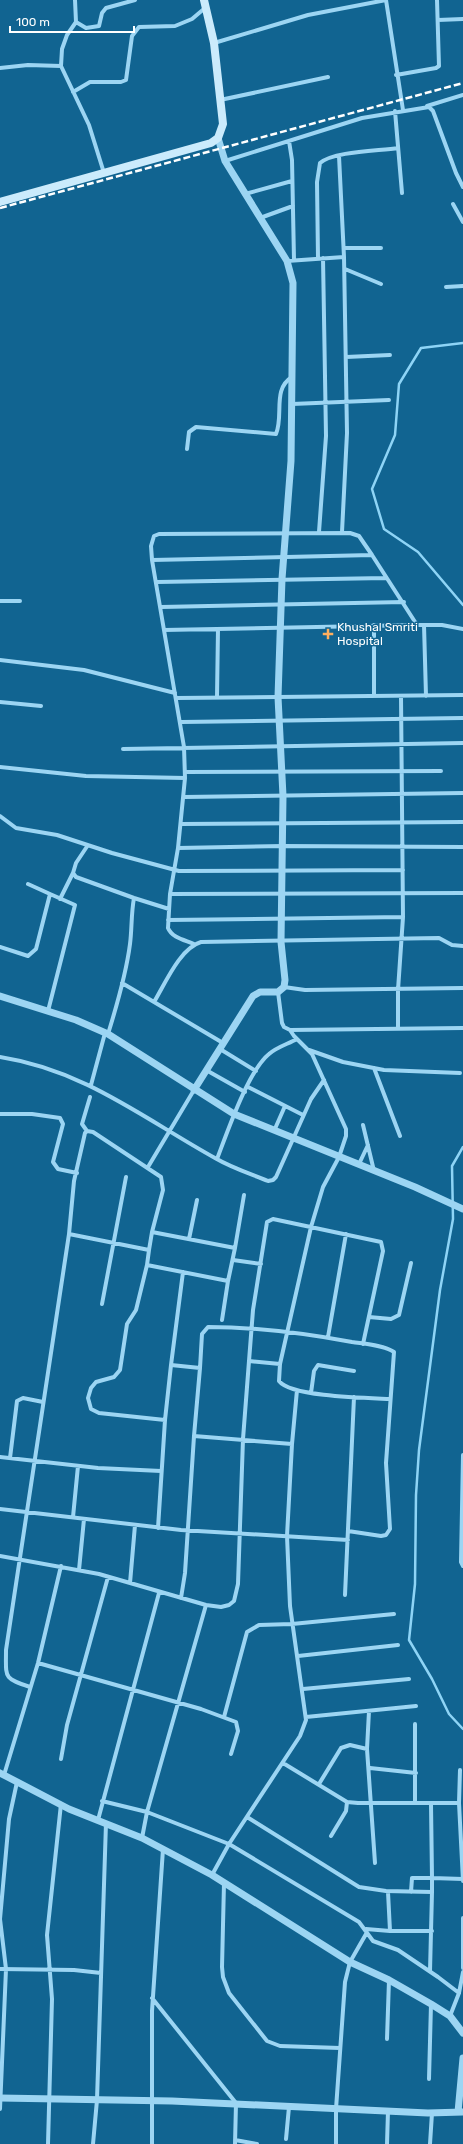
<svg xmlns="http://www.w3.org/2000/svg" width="463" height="2144" font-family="Rubik,sans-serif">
  <rect width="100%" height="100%" fill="#116491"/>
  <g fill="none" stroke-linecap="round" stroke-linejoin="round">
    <path stroke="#8ed4f6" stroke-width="2.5" d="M463,343L421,348L399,384L395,435L372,489L384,529L418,552L463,605
      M463,1147L452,1166L453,1219L440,1290L419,1450L416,1495L415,1584L409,1640L432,1679L449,1714L463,1729"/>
    <path stroke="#9cd5f3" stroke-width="4" d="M75,0L76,22L67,35L62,49L61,66L89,125L104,173
      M386,0L403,110
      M438,20L463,19
      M76,22L86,28L99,26L102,13L106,8L135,0
      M214,43L308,15L386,0
      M0,68L28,65L61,66
      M396,75L436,68L439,66L437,0
      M73,92L90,82H121L126,80L132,36L139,27L175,26L192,19L205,8
      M220,100L328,77
      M427,106L463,95
      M395,111L402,193
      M289,141L292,160L294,260
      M339,156L344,257L347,433L342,532
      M225,161L362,118L429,107L433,111L456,173L463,187
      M245,194L292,181
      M453,204L463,222
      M260,218L293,206
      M344,248H381
      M318,258L317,182L320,163C334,151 379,151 398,148
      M287,261L344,257
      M345,269L381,284
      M446,287L463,286
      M346,357L390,355
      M292,404L389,400
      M187,449L189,432L196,427L276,434C284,415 272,389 292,377
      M319,532L326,436L323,258
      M152,560L372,555
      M157,582L386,578
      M0,601H20
      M161,607L404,602
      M374,625V695
      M417,625L372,555L359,536L350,533L159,534L154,536L151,546L152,560L184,747L185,778L178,848L283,846L463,847
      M424,625L426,696
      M164,630L417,625H442L463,629
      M0,660L84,670L175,693
      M217,697L218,629
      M176,698L463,695
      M0,702L41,706
      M181,722L463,718
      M123,749L463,743
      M0,767L86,776L185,778
      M185,772L441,771
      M184,797L463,793
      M0,816L16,828L57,835L112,853L179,871L403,870
      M181,824L463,822
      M88,845L76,863L73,873L76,877L134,898L169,909
      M178,848L170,894L168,928C172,938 185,940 194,944
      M170,894L463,893
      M60,899L73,873
      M168,920L403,917
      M0,947L28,956L36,949L50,894L28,884
      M122,983L223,1043
      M284,987L305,990L463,988
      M278,992L282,1023L284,1027L290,1030L463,1028
      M154,1002C165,984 180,948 201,942L439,938L452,945L463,946
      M48,1011L75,905L50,894
      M398,1029V990L403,917L401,696
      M290,1030L294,1036L312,1054L346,1129V1136L339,1157L323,1187L311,1227L280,1364L279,1381C291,1397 368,1398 390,1399
      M108,1034C117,1005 126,975 130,944C132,929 131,914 134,898
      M220,1049L256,1071
      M309,1050L343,1062L384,1070L460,1073
      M0,1057C84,1070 143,1118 215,1158C232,1168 251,1174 268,1181L273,1180L276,1177L311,1099L324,1080
      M374,1068L400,1136
      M206,1070L245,1092
      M91,1085L105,1033
      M248,1087L303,1115
      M0,1114H32L60,1118L63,1124L53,1162L58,1169L77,1173
      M363,1125L374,1171
      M87,1131L82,1124L90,1097
      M274,1131L285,1106
      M217,1159C227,1133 248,1071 269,1054C277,1047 288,1044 297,1039
      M359,1164L368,1145
      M148,1167L194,1090
      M69,1234L149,1250L152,1232L235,1248L228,1281L147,1265L149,1250
      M189,1239L197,1200
      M235,1248L244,1195
      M233,1260L261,1264
      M147,1265L136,1310L127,1324L120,1370L114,1377L96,1382L91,1388L88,1398L91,1409L99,1413L165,1420L158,1528
      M183,1272L171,1365L200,1368L194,1436L292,1444
      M102,1304L126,1177
      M369,1317L391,1319L399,1315L411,1263
      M222,1320L228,1281
      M328,1337L346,1234
      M249,1361L280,1364
      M200,1368L202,1334L208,1327C258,1327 303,1333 352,1342C365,1344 383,1345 394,1352L386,1463L390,1529L386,1535L381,1536L348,1531
      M311,1393L314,1371L318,1365L354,1371
      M165,1420L171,1365
      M463,1455L461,1562L463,1566
      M0,1457L98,1468L161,1471
      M10,1458L17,1401L23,1398L43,1402
      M0,1509L181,1530L348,1540
      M73,1517L78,1466
      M0,1556L99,1574L206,1605L221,1607L229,1605L234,1601L238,1584L243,1439L249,1361L253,1310L267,1222L273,1219L381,1242L383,1251L363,1344
      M79,1570L84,1519
      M130,1583L135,1525
      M345,1595L354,1397
      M181,1598L185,1573L194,1436
      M298,1656L398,1645
      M38,1663L201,1709L236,1722L238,1731L231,1754
      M30,1687C3,1678 6,1678 6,1650L69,1234L74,1181L85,1133L87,1131L93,1132L161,1177L163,1190L152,1232
      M303,1689L409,1679
      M224,1717L247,1632L259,1625L292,1624L394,1614
      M306,1717L416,1706
      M367,1749L369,1711
      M61,1759L67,1725L108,1577
      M283,1763L347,1802L358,1803H459L460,1770
      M370,1768L416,1773
      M4,1775L38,1663L61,1566
      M319,1784L341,1748L350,1745L367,1749L375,1863
      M102,1801L147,1812L229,1844L300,1736L306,1720L290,1606L287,1536L292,1444L297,1390
      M415,1803V1724
      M459,1803L463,1881
      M247,1817L359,1887L386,1891L432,1892L430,1971
      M98,1820L159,1593
      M331,1836L346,1811L347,1802
      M142,1838L147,1812L206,1605
      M212,1875L229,1844L359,1922L373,1941L398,1950L438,1977L459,1993
      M224,1883L222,1967L223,1977L229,1993L267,2041L280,2046L340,2048
      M388,1892L390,1931
      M411,1892L412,1878H432L431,1804
      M432,1892V1878L463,1879
      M463,1918V1968
      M366,1929L390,1931H432
      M0,1969L74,1970L101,1973
      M152,1998L236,2103L235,2144
      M450,2016L459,1993L463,1972
      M387,2039L389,1980
      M429,2079L431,2004
      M0,2109L6,1969L0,1919L9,1819L17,1782
      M286,2139L289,2107
      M235,2140L257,2144
      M48,2144L52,1999L47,1935L61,1804
      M93,2144L97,2100L106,1823
      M152,2144V2011L163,1849
      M336,2144V2109L345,1982L350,1962L366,1934
      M387,2144L388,2111
      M430,2144L432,2113"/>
    <path stroke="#9cd5f3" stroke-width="7" d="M0,996L76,1020L108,1034L234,1114L415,1187L463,1209
      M194,1090L253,996L260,992H278L284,987L285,980L281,942L283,796L278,697L282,579L291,461L293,283L287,261L225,161L218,138
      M0,1773L69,1809L142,1838L212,1875L350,1962L389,1980L431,2004L450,2016L463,2033
      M0,2098L172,2101L428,2113L463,2112
      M458,2112L463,2058"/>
    <path stroke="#cbebfc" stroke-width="8" d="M0,202L211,143L218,138L223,124L214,43L204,0"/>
    <path stroke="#fff" stroke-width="2.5" stroke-dasharray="7 3" stroke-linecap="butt" d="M0,208L463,83"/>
  </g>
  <path fill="#ffaf5e" stroke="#116491" stroke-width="1.5" d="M326 628h4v4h4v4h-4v4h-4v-4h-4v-4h4z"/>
  <g text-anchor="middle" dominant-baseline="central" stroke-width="3" stroke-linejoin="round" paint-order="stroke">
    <g font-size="12" fill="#fff" stroke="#116491" text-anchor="start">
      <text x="337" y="627">Khushal Smriti<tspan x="337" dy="14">Hospital</tspan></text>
    </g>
  </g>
  <path d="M10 26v6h124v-6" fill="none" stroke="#ffffff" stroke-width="2"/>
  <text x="16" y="26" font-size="12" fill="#ffffff" stroke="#116491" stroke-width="3" paint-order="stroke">100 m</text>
</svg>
